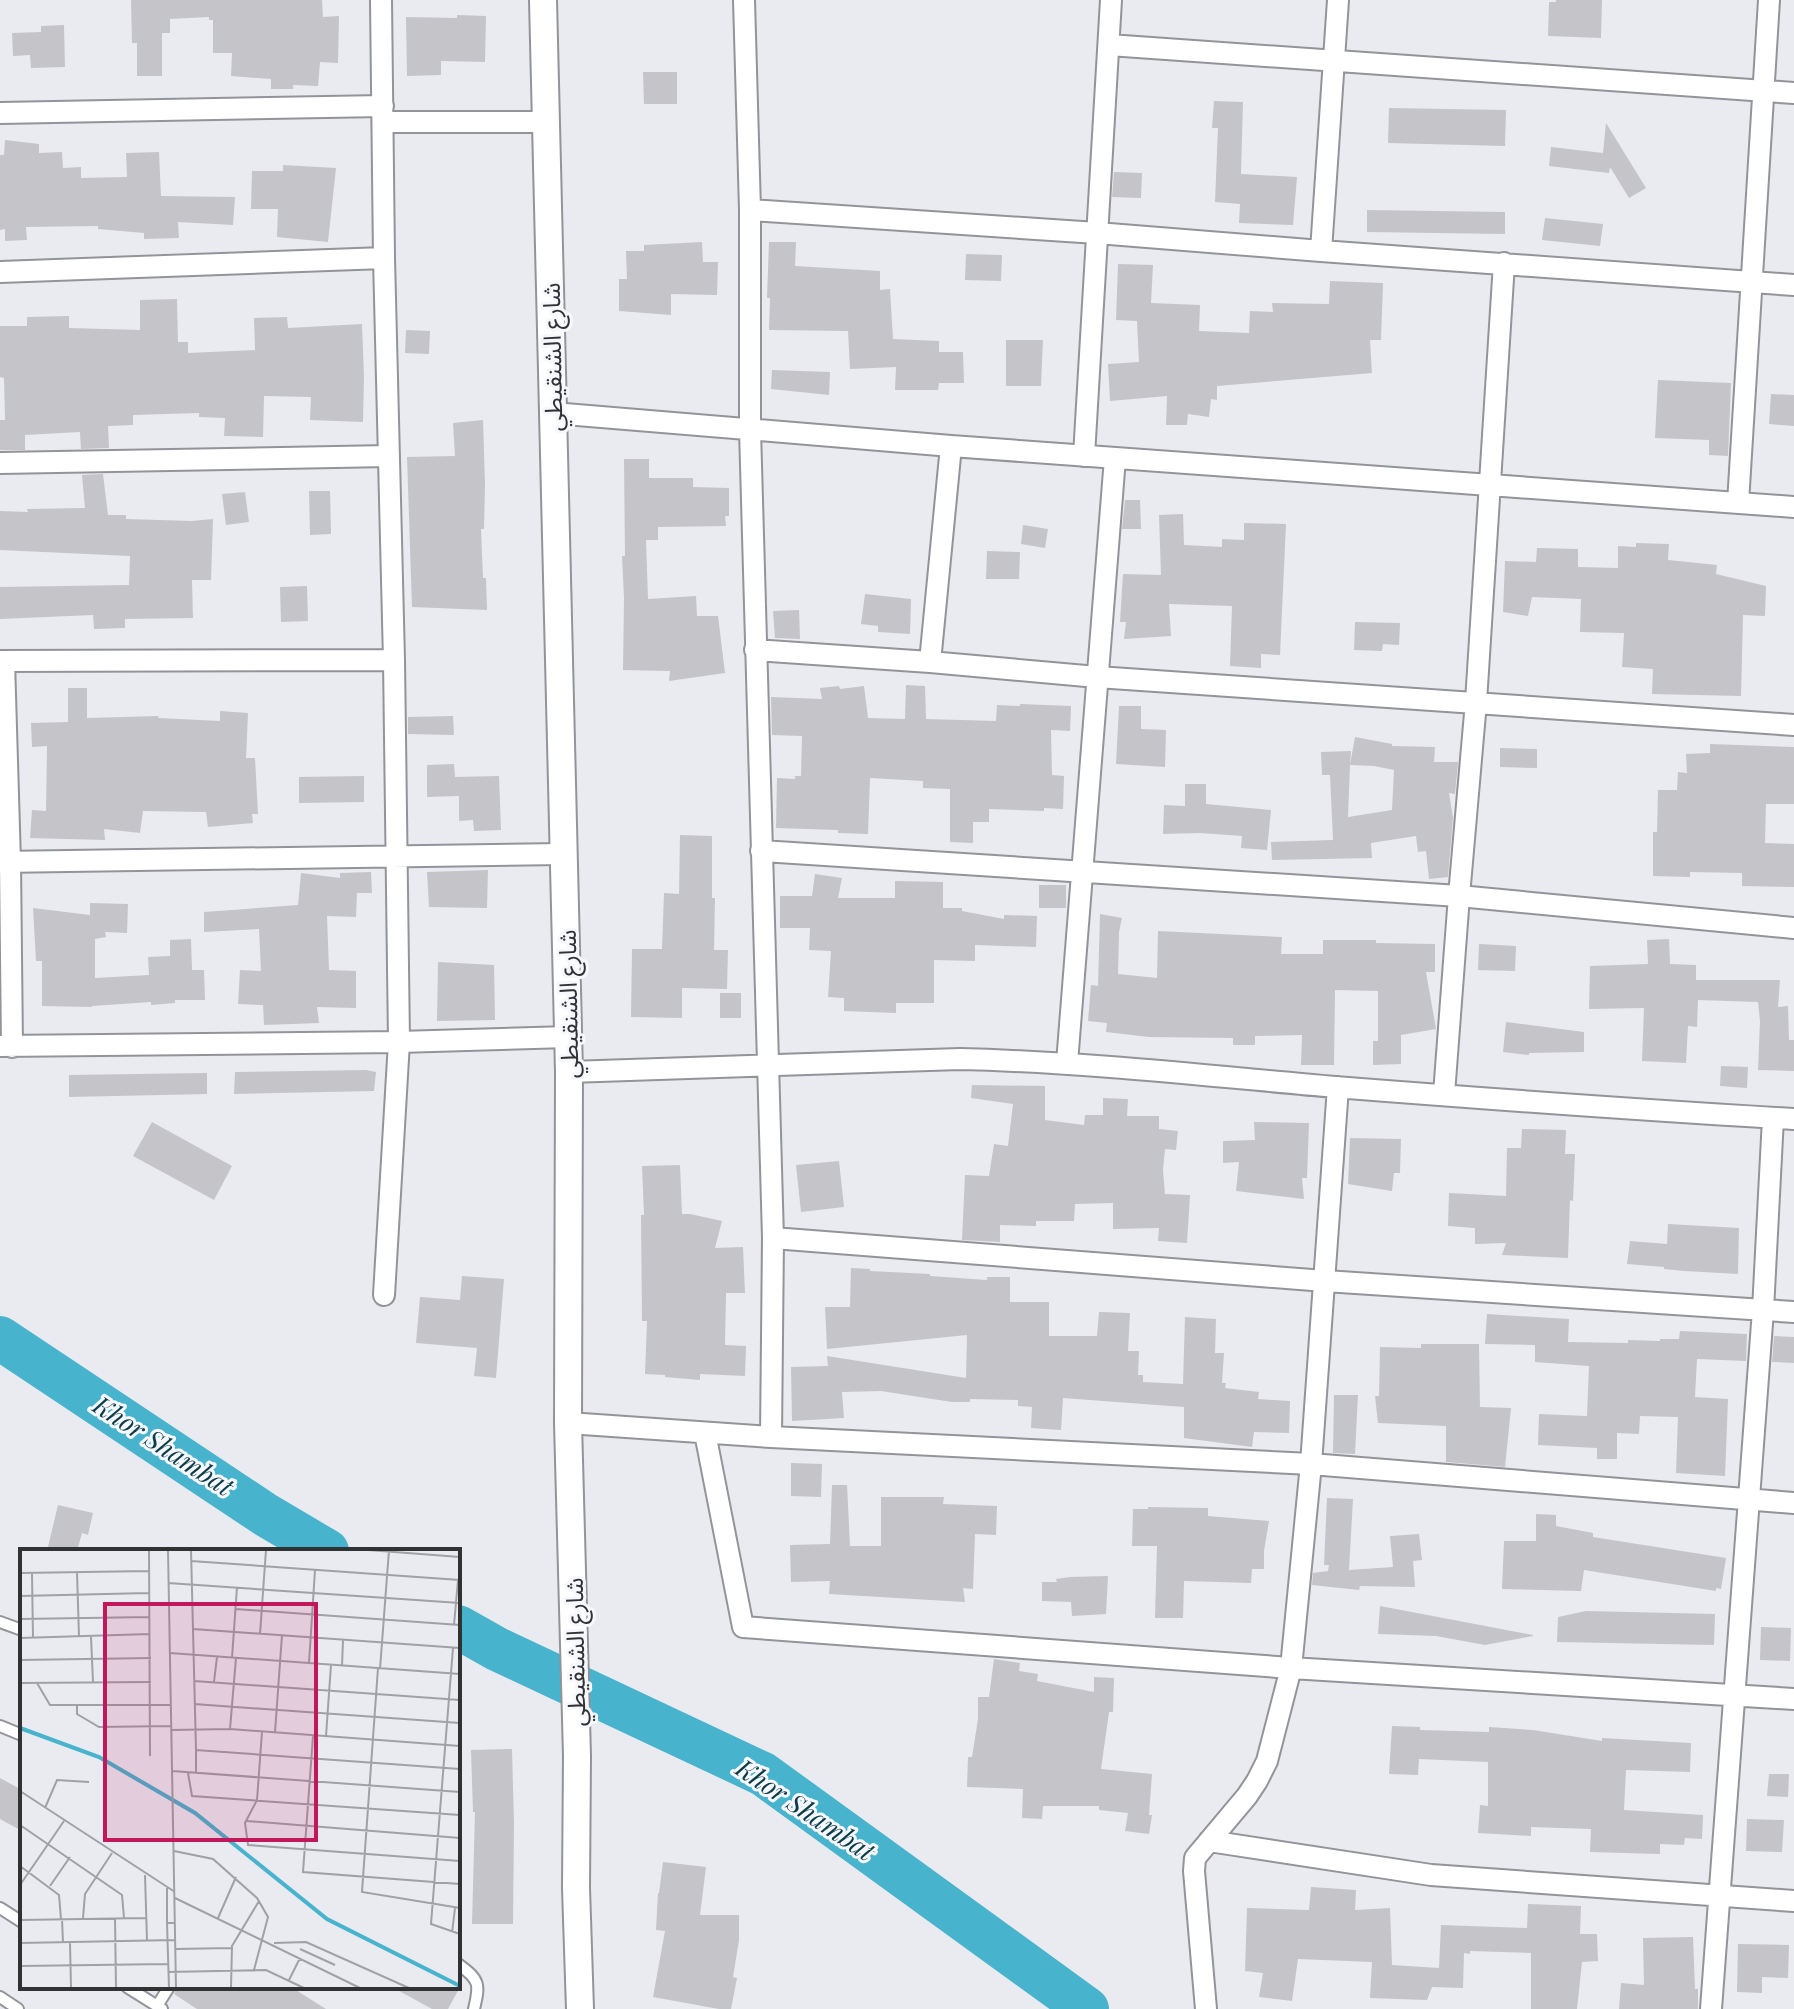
<svg xmlns="http://www.w3.org/2000/svg" width="1794" height="2009" font-family="'Playfair Display','Noto Sans Arabic',serif">
  <rect width="100%" height="100%" fill="#e9ebf1"/>
  <g fill="none" stroke-linecap="round" stroke-linejoin="round">
    <path stroke="#47b3cd" stroke-width="44" d="M0,1338L266,1515L327,1551
      M458,1627L497,1649L763,1774L1087,2009"/>
  </g>
  <path fill="#c5c4c9" fill-rule="evenodd" d="M131,0H322L323,17L339,16L338,63L320,62L318,86L293,85V89H271V79L231,76L232,53H213V20H209V17L170,19V33H162V76H137V43H132Z
    M1556,0H1602L1601,38L1548,36L1549,2H1556Z
    M457,15L486,16L485,62L441,61V75L407,76L406,17L457,18Z
    M64,25L65,67L31,68L30,55L13,56L12,33L41,32V26Z
    M643,72H677V104H644Z
    M1214,101L1243,102L1241,174L1297,177L1293,225L1239,223L1240,204L1215,202L1218,128H1212Z
    M1389,108L1506,110L1505,146L1388,143Z
    M1606,123L1646,188L1629,198L1610,167L1609,173L1549,166L1551,147L1603,153Z
    M5,140L39,144V153L62,152L63,168L81,167V178L127,177L126,153L159,152L161,196L235,197L233,225L178,222L179,238L144,239V233L98,229V226L26,227L27,240L5,241V229L0,230V155H4Z
    M283,165L336,168L328,242L277,237L278,209H251L252,171H283Z
    M1114,172L1142,173L1141,198L1112,197Z
    M1367,210L1505,212V234L1367,232Z
    M1545,218L1603,224L1600,246L1542,240Z
    M702,242L703,262H718L717,295L671,294V315L619,311V279H627L626,251H644V245Z
    M769,242H796L795,266L880,271V290L890,289L893,339L939,341V352H963L964,383H939L938,390H895L896,367L850,369L848,331L769,330L770,298H767Z
    M966,254L1002,255L1001,281L965,280Z
    M1118,264L1153,265L1151,303L1200,305L1199,331L1249,333L1250,311L1273,312L1272,303L1329,304L1330,281L1383,283L1381,340H1370L1372,373L1217,386V400L1211,399L1209,417L1188,414L1187,425H1166L1167,396L1110,401L1108,364L1139,362L1137,321L1116,320Z
    M177,299L178,342H188V353L255,350L254,318L287,317L288,328L362,324L364,377L363,422L310,420L311,397L264,396L263,437L224,436L225,418L199,417V413L133,415V425L108,426L109,448L81,449L80,432L25,435V450H0V420H5L4,378L0,377V326H27V317L69,316V328L140,330V300Z
    M406,330L430,331L429,354L405,353Z
    M1006,340H1043L1041,386H1006Z
    M772,370L830,372L829,395L771,389Z
    M1658,380L1731,383L1728,456L1709,455V440L1655,438Z
    M1771,394L1794,395V426L1769,424Z
    M483,420L485,484L484,529H481L483,578H486L487,610L412,607L407,457L455,456L453,423Z
    M624,459H649V478H693V487L729,488V516H725L726,526L658,527V540H646L648,599L696,596L697,616H718L725,673L669,681L670,671L623,670L624,598L622,556H625Z
    M103,474L108,515H126V519L192,521L213,519L211,580H192L193,618L125,619V628L94,629L93,615L0,619V587L129,585L130,556L0,550V511L28,512L27,509L85,508L82,475Z
    M309,491H330L331,534L310,535Z
    M245,492L249,522L226,525L222,494Z
    M1125,500H1140L1141,529H1122Z
    M1183,514L1184,545L1222,547V539L1244,540V523L1286,524L1280,655L1261,654V668L1230,666L1232,606L1169,604L1171,636L1124,639L1126,622H1120L1123,574L1161,575L1159,515Z
    M1023,525L1048,529L1045,548L1021,544Z
    M1636,543L1669,544L1668,560L1717,565L1716,574L1766,586L1765,616L1743,615L1741,696L1652,694L1653,669L1622,667L1624,633L1580,632L1581,599L1532,597L1528,616L1503,612L1505,561L1536,562L1537,548L1578,549V567L1618,568V546L1636,547Z
    M987,551L1020,552L1019,579H986Z
    M307,586L308,621L281,622L280,587Z
    M865,594L911,599L910,634L878,632V626L861,624Z
    M799,610L800,639L775,638L773,611Z
    M1355,622L1400,623L1399,645L1383,644L1382,651L1354,650Z
    M906,685L925,686L926,719L996,721L997,705L1020,706V704L1071,706L1070,731L1051,730L1052,775L1064,776L1063,809L1044,808V811L989,809V822H973V843L950,842V789L923,788V781L870,778L868,834L838,833V830L776,828L777,778L795,779V776H801L802,736L772,735L771,697L822,699L820,688L839,686L840,689L864,686L868,718L905,719Z
    M68,688H87V718L159,716L158,718L220,721V711L248,713L246,758H255L258,814H252L253,823L208,827L206,812L143,811L140,833L104,829L105,840L30,838L32,810L46,811L47,746L32,747L31,723L68,722Z
    M1119,706H1141V729L1166,730L1165,767L1116,764Z
    M453,716L454,735L408,734V717Z
    M1355,737L1392,744V746L1435,747L1434,762H1458L1455,794L1449,793L1453,818L1448,877L1429,879L1426,851L1418,852L1416,836L1371,843L1372,858L1272,860L1271,842L1333,840L1330,775H1322L1321,752L1351,751L1350,765ZM1350,765L1374,766L1394,770L1392,810L1348,817Z
    M1710,744L1794,747V804H1766L1765,843L1794,844V887L1742,886V873L1690,872V877L1653,876V832H1657L1658,790H1677L1678,772L1687,773L1686,754L1710,753Z
    M1500,748L1537,749V768L1500,767Z
    M454,764L455,777L499,776L501,830L474,831L473,820L459,821V796L427,797V765Z
    M364,776V802L299,803V777Z
    M1185,784H1206V804L1271,810L1267,850L1241,848L1242,836L1200,833L1163,834L1164,805L1185,806Z
    M680,835L712,836V898H715L714,950H728L727,989L682,988V1018L631,1017L632,949H662L664,893L679,894Z
    M488,870L487,908L429,907L427,872Z
    M371,872L372,893H357L356,917L327,916L329,970L356,971V1008L317,1007L319,1023L264,1025L263,1005L238,1004L240,970L261,971L259,929L204,932V912L298,905L301,873L340,878V873Z
    M815,874L842,878L838,898H895V881L943,882V908H962V911L1004,919V915L1037,916L1036,947L975,945V961L934,960V1003H896V1013L844,1011V998L828,997L831,951L809,950L810,928H780V896H812Z
    M1039,885H1066V908H1039Z
    M90,903L128,904L127,933L105,932L106,937L95,939V978L149,975L148,957L170,956V940L191,939L192,970H204L205,1000H175V1003L151,1005V1002L92,1006V1007L42,1006V961H36L33,908L90,915Z
    M1100,914L1122,918L1119,932L1118,974L1157,978L1158,931L1282,937L1281,954H1323V940H1376V943L1435,944V972H1426L1436,1029L1401,1035V1064L1373,1065V1041H1378V991L1335,990L1334,1065H1301L1302,1035L1255,1036V1045H1233V1038L1149,1037L1106,1032L1107,1023L1088,1021L1091,985L1098,986Z
    M1669,939L1670,964L1696,965V980H1780L1778,1007L1788,1006L1789,1040H1794V1071L1758,1070L1760,1021L1758,1002L1698,1000L1697,1027L1688,1026L1686,1063L1642,1061L1644,1008L1589,1009L1590,966L1648,964L1647,940Z
    M1479,944L1516,946L1515,971L1478,970Z
    M438,962L494,965L495,1020L437,1021Z
    M720,993H741V1018H720Z
    M1506,1022L1584,1032V1052L1529,1053V1055L1503,1052Z
    M1721,1066L1748,1067L1747,1088L1720,1086Z
    M366,1070L376,1072L374,1091L234,1094L235,1072Z
    M207,1073V1094L69,1097V1075Z
    M972,1085L1045,1086V1120L1084,1125L1085,1115H1103V1098L1128,1099L1127,1116H1159V1129L1178,1131L1176,1150L1165,1149L1163,1170L1165,1194L1190,1195L1187,1243L1158,1241L1159,1228L1113,1229V1203L1075,1204L1074,1221H1036V1226L1000,1225V1242L962,1240L965,1175L989,1176L994,1144L1008,1146L1013,1104L971,1098Z
    M152,1122L232,1166L214,1200L133,1156Z
    M1254,1122L1309,1123L1307,1178H1302L1304,1199L1236,1191L1239,1162L1223,1163V1141L1255,1140Z
    M1522,1129L1566,1130L1565,1154H1575L1573,1201L1570,1200L1568,1258L1502,1255L1506,1243L1475,1244V1228L1448,1226L1449,1193L1506,1196L1507,1148H1521Z
    M1350,1138L1401,1139L1400,1173H1394L1392,1191L1348,1184Z
    M839,1161L844,1207L801,1212L796,1165Z
    M680,1165L682,1214H690L722,1221L715,1248L743,1247L745,1293H726L725,1345L746,1346L745,1376L700,1374V1380L665,1377V1375L645,1374L647,1321H642L641,1215H644L642,1166Z
    M1668,1224L1739,1228L1738,1274L1685,1271L1664,1269V1267L1627,1264L1630,1241L1667,1244Z
    M851,1268L870,1269V1271L930,1274V1276L987,1280V1277H1010V1302H1049V1336H1097L1099,1312L1130,1313L1128,1351H1139L1138,1375H1143V1382L1183,1384L1185,1317L1216,1319L1215,1353H1224L1222,1383H1226L1225,1388L1259,1392L1258,1399L1290,1401L1289,1433L1254,1432L1252,1447L1184,1438V1407L1063,1398L1061,1430L1031,1428L1032,1407L1018,1406V1400L970,1399V1402H952L881,1391L842,1392L844,1418L792,1421L791,1367L828,1366L827,1356L966,1378L967,1335L827,1349L825,1307H850Z
    M462,1276L504,1279L496,1378L474,1376L477,1348L416,1343L420,1297L460,1300Z
    M1487,1314L1569,1319L1568,1342L1628,1343V1340L1660,1341V1339H1679L1680,1331L1747,1334L1746,1361L1697,1359L1695,1397L1728,1399L1725,1476L1676,1473L1678,1417L1640,1416L1639,1434L1617,1433V1459H1597V1448L1538,1445L1539,1414L1587,1416L1589,1366L1535,1362V1345L1485,1344Z
    M1774,1336L1794,1337V1363L1772,1362Z
    M1421,1344H1479L1480,1407L1511,1408L1505,1467L1446,1462V1426L1378,1423L1375,1396H1379L1380,1347L1421,1348Z
    M1334,1395H1358L1355,1454L1333,1453Z
    M791,1463L822,1464L821,1497L791,1496Z
    M832,1485H847L850,1546H881V1497H944L943,1504L997,1506L996,1535L975,1534L973,1589L963,1588L965,1602L829,1594L830,1581L791,1582L790,1545L830,1544Z
    M1327,1498L1353,1499L1349,1570L1393,1567L1390,1536L1419,1534L1422,1560L1413,1561L1415,1587L1360,1586L1359,1590L1312,1585L1313,1573L1328,1571L1329,1565H1324Z
    M58,1505L93,1513L88,1535L82,1533L77,1551H47Z
    M1148,1507L1208,1508V1516L1269,1521L1264,1551V1569H1252L1251,1583L1184,1581L1183,1618H1155L1157,1546H1132L1133,1509H1148Z
    M1536,1514L1556,1515V1526L1593,1533V1537L1726,1558L1721,1589L1716,1588V1591L1584,1570L1581,1591L1502,1589L1504,1541H1536Z
    M1108,1576L1106,1614L1072,1616L1071,1602L1042,1601V1582H1057L1056,1579L1070,1577Z
    M1380,1606L1533,1635V1636L1485,1645L1436,1636L1378,1634Z
    M1586,1611L1715,1614L1714,1645L1557,1642L1558,1617Z
    M1761,1627L1791,1628L1790,1661L1760,1660Z
    M994,1659L1020,1663L1019,1671L1038,1674L1037,1681L1094,1692V1677L1114,1678L1113,1712H1109L1101,1769L1152,1774L1149,1815H1152L1149,1834L1125,1831L1128,1813L1099,1810V1806H1043L1042,1819L1022,1818L1023,1789L967,1787L968,1757H972L978,1719V1697H989Z
    M1392,1726L1420,1727V1730L1489,1732V1727L1533,1730L1602,1741V1738L1691,1743L1690,1772L1626,1770L1624,1810L1703,1815L1702,1839L1685,1838L1684,1845L1660,1844V1854L1590,1852L1591,1829L1531,1827V1836L1478,1833L1480,1805L1488,1806V1762L1419,1759L1418,1775L1389,1774Z
    M512,1749L514,1823L513,1924H472L475,1812H473L471,1750Z
    M1769,1774H1789L1788,1797L1767,1796Z
    M0,1778L22,1790V1831L0,1819Z
    M1747,1819L1784,1820L1782,1852L1746,1851Z
    M663,1862L706,1867L700,1915H739V1940L733,1977L737,1978L731,2009H719L653,1997L665,1931L656,1930L658,1893H659Z
    M1311,1887L1356,1890L1355,1910L1390,1908L1392,1965L1439,1968L1441,1925L1527,1928L1528,1904L1581,1906L1580,1934H1597L1598,1961L1582,1962L1577,2009H1531V1953L1470,1951V1954L1464,1953L1463,1988L1432,1987L1427,2000L1370,1998L1372,1962L1298,1959L1292,2001L1259,1997L1263,1973L1245,1971L1247,1908L1309,1910Z
    M1693,1937L1695,1989H1698V2009H1619L1621,1983L1644,1985L1643,1938Z
    M1738,1944L1789,1945L1788,1978L1762,1977V1993L1737,1992Z
    M177,1987H291L326,2009H197L174,1994Z
    M392,1987H460L448,2009H432Z"/>
  <g fill="none" stroke-linecap="round" stroke-linejoin="round">
    <defs>
      <path id="service" d="M0,1622L22,1630
        M0,1726L22,1735
        M0,1908L22,1922
        M458,1964C480,1980 480,1984 474,2009
        M127,1987L162,2009
        M0,1997L18,2009
        M157,2006L169,1987"/>
      <path id="minor" d="M381,0L384,258L394,660L399,1042L384,1295
        M744,0L750,210V430L773,1238
        M1109,45L1794,93
        M0,113L383,106
        M383,122H546
        M750,210L1097,233L1321,251L1794,285
        M1321,251L1338,0
        M0,272L384,258
        M553,413L951,446L1794,507
        M1084,456L1111,0
        M0,463L389,456
        M1738,503L1769,0
        M755,650L930,662L1097,677L1794,725
        M0,661L394,660
        M4,661L10,862L12,1047
        M930,662L951,446
        M761,851L1459,896L1794,928
        M0,862L563,854
        M0,1046L399,1042L568,1037
        M1067,1063L1115,458
        M569,1072L960,1059C1085,1062 1210,1076 1335,1087C1488,1099 1641,1110 1794,1119
        M1444,1094L1459,896L1476,702L1504,263
        M568,1423L771,1437L1311,1464L1794,1503
        M705,1433L743,1627L1291,1668L1794,1699
        M771,1437L773,1238L1325,1281L1794,1312
        M1209,1841L1431,1875L1794,1901
        M1206,2009L1194,1871L1195,1858L1247,1796L1257,1781L1267,1761L1291,1668L1311,1464L1338,1087
        M1711,2009L1763,1310L1773,1118"/>
      <path id="tertiary" d="M543,0L569,1072L568,1423L577,1756L576,1888L580,2009"/>
    </defs>
    <use href="#service" stroke="#929499" stroke-width="14"/>
    <use href="#minor" stroke="#929499" stroke-width="24"/>
    <use href="#tertiary" stroke="#929499" stroke-width="30"/>
    <use href="#service" stroke="#fff" stroke-width="10"/>
    <use href="#minor" stroke="#fff" stroke-width="20"/>
    <use href="#tertiary" stroke="#fff" stroke-width="26"/>
  </g>
  <g text-anchor="middle" dominant-baseline="central" stroke-width="6" stroke-linejoin="round" paint-order="stroke">
    <g font-size="24" fill="#313234" stroke="#f6f8fe">
      <text transform="translate(551 357) rotate(-91)">شارع الشنقيطي</text>
      <text transform="translate(567 1004) rotate(-91)">شارع الشنقيطي</text>
      <text transform="translate(574 1652) rotate(-91)">شارع الشنقيطي</text>
    </g>
    <g font-size="26" font-style="italic" fill="#0b3d48" stroke="#f6f8fe">
      <text transform="translate(164 1445) rotate(33)">Khor Shambat</text>
      <text transform="translate(806 1809) rotate(34)">Khor Shambat</text>
    </g>
  </g>
  <g transform="translate(20 1549)">
    <rect width="440" height="440" fill="#e9ebf1"/>
    <path fill="none" stroke="#47b3cd" stroke-width="4" d="M0,179L79,208L175,264L307,370L440,437"/>
    <path fill="none" stroke="#9fa1a5" stroke-width="2" d="M129,1L130,207M148,1L156,439M171,1L176,201M348,1L440,8M171,12L440,31M57,23L59,88M0,24L129,22M12,24L13,89M148,34L440,54M0,47L129,44M215,60L440,76M0,70L130,68M434,76L438,31M173,80L440,99M240,85L246,1M71,88L73,133M0,89L130,85M1,89V134M433,99L411,375L440,385M150,104L440,125M212,109L217,38M0,111L131,109M289,114L295,21M322,117L323,91M358,119L342,343L440,359M360,120L369,1M174,132L440,151M85,133L86,178M194,133L197,108M0,134L131,133M17,134L30,156H151M174,155L440,174M57,157V165L79,178L152,177M210,180L216,109M152,181L210,180L440,197M242,183L237,251L225,274L228,296L440,312M255,183L262,86M293,187L283,323L440,335M306,187L311,116M152,222L440,243M168,224L172,247L440,266M176,224V201L440,220M0,242L155,343M25,259L37,231L69,233M227,272L440,289M0,276L102,346L104,369M154,302L193,310L237,349L248,368L234,421M0,317L39,346L41,370M125,326L127,392M0,336L44,272M30,337L50,308M155,349L340,439M63,369L65,345L92,304M95,369L96,439M198,369L216,328M42,370L43,394M0,371L126,369M147,374V339M432,384L435,359M0,394L155,391M50,394L51,439M254,394L286,393L389,439M156,400L211,399M280,400L315,416M0,417L148,415M148,423L246,421L284,439M269,431L280,409M149,439L147,374H155M211,439L212,397L239,352"/>
    <path fill="#c2185b" fill-opacity="0.15" stroke="#c2185b" stroke-width="4" d="M85,55H296V291H85Z"/>
    <rect width="440" height="440" fill="none" stroke="#313234" stroke-width="4"/>
  </g>
</svg>
